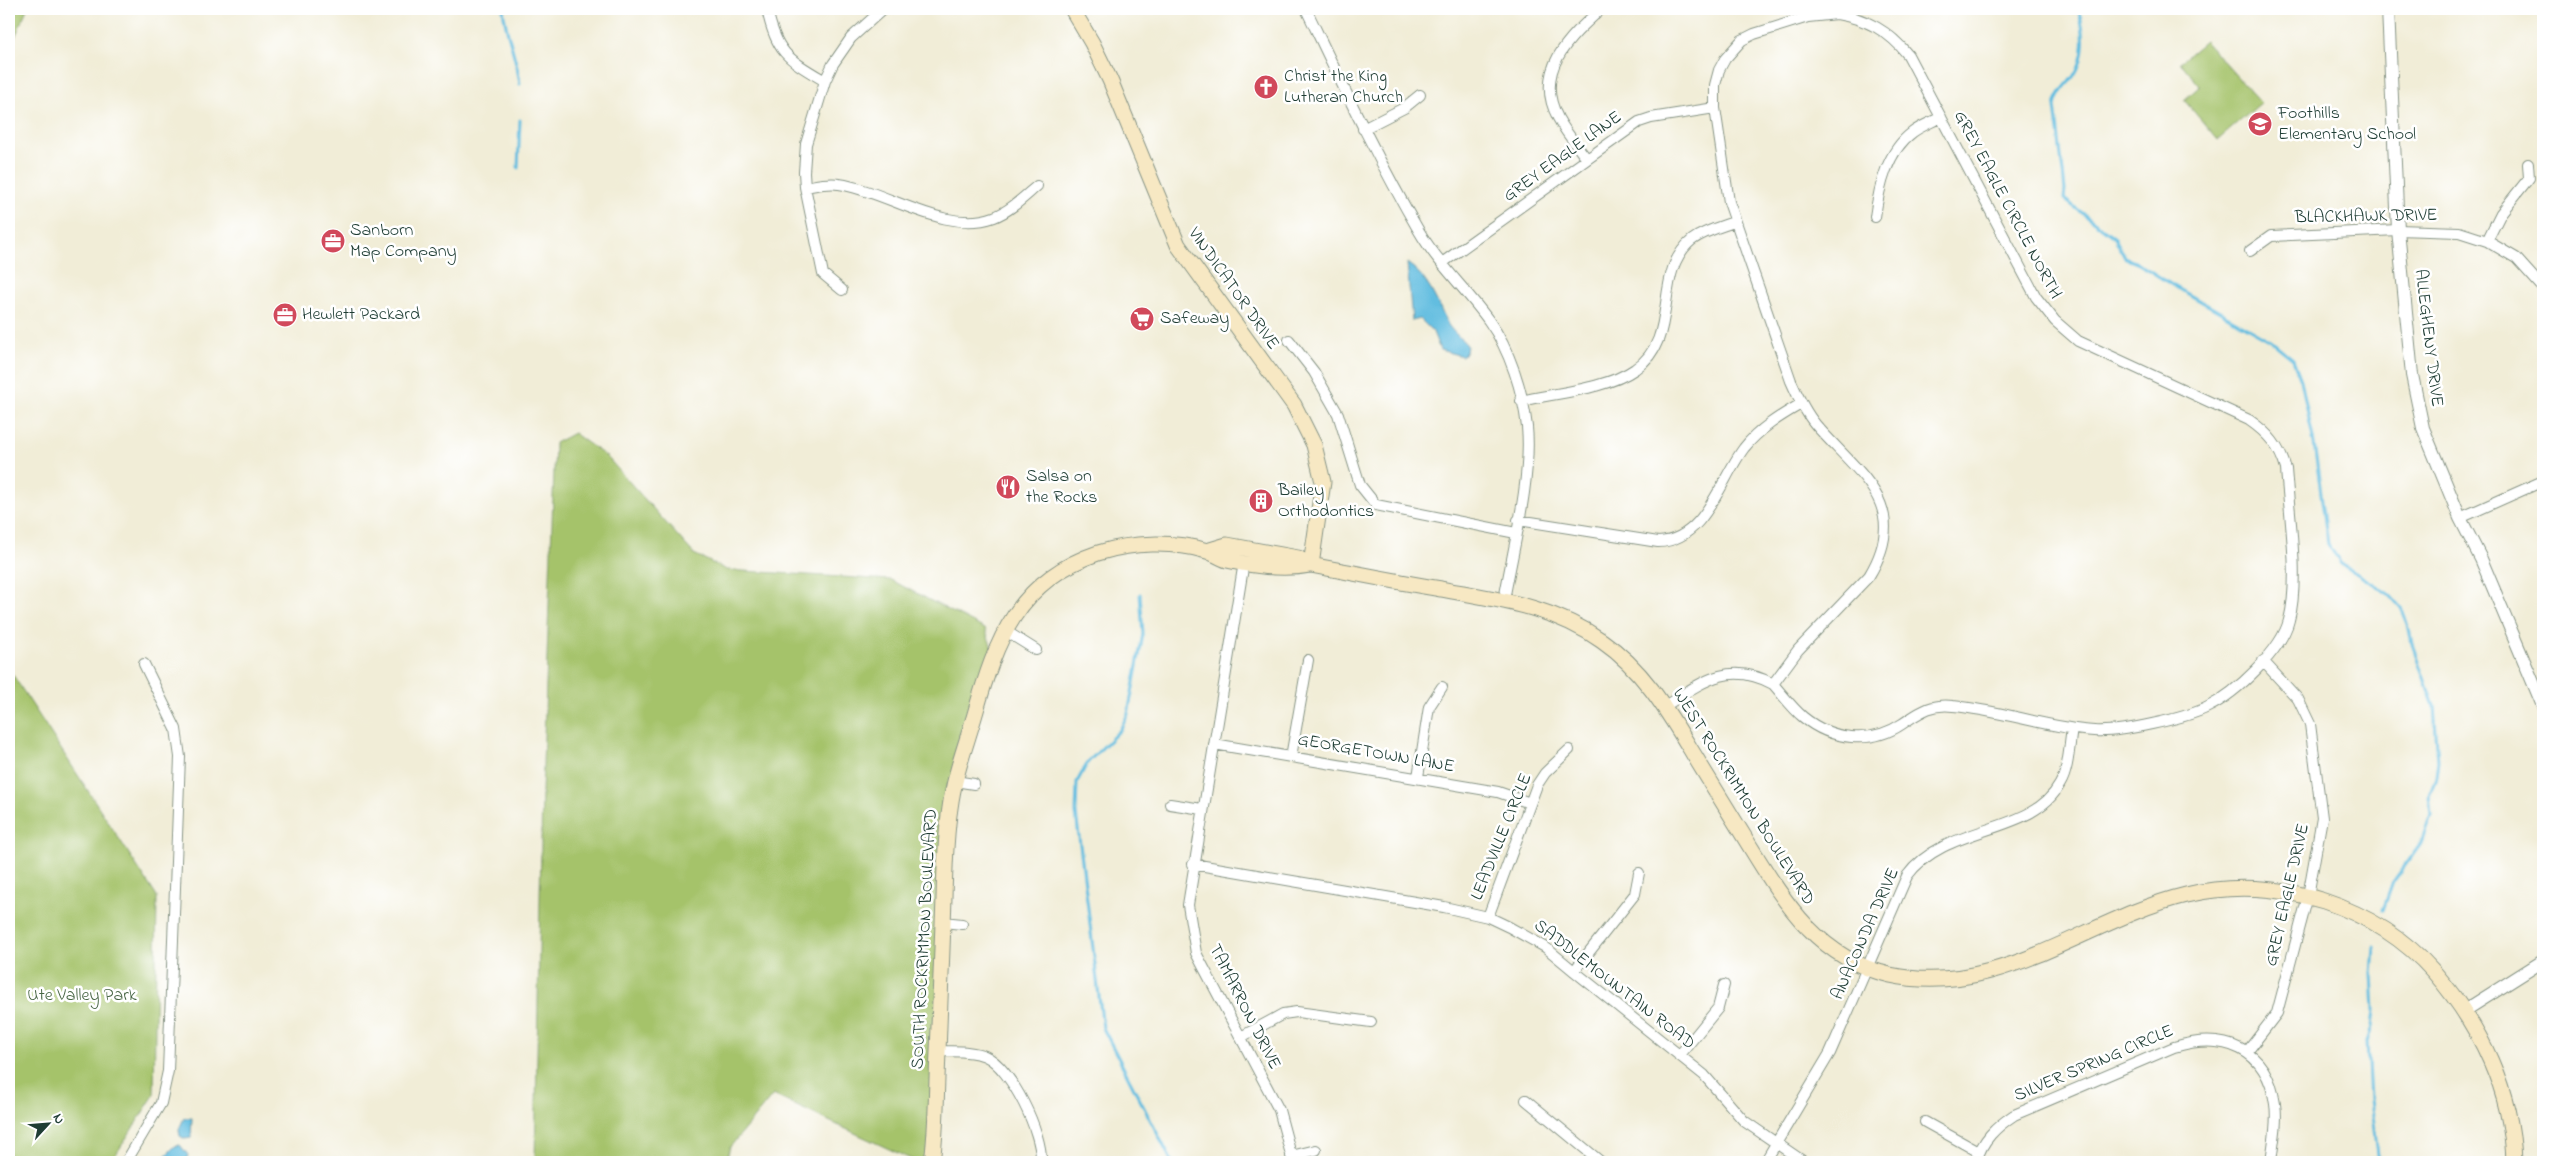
<svg xmlns="http://www.w3.org/2000/svg" width="2552" height="1171" font-family="'Indie Flower',sans-serif">
  <rect width="100%" height="100%" fill="#fff"/>
  <filter id="ink" filterUnits="userSpaceOnUse"><feTurbulence type="fractalNoise" baseFrequency=".02" numOctaves="2"/><feDisplacementMap in="SourceGraphic" scale="10" xChannelSelector="R" yChannelSelector="G"/><feConvolveMatrix kernelMatrix="1 2 1 2 8 2 1 2 1" color-interpolation-filters="sRGB"/></filter>
  <filter id="wash" filterUnits="userSpaceOnUse"><feTurbulence type="fractalNoise" baseFrequency=".0096" numOctaves="4" result="noise"/><feDisplacementMap in="SourceGraphic" scale="20" xChannelSelector="R" yChannelSelector="G"/><feGaussianBlur stdDeviation="1.12" result="paint"/><feColorMatrix in="noise" values="0 0 0 0 0 0 0 0 0 0 0 0 0 0 0 0 0 1.4 0 .05"/><feComposite in="paint" operator="in"/></filter>
  <g filter="url(#wash)">
    <rect width="100%" height="100%" fill="#f1edd7"/>
    <path fill="#a5c36a" stroke="#62804f" d="M9,9H27L9,51Z
      M2205,41L2261,103L2218,140L2184,100L2200,86L2180,62Z
      M574,433L607,457L694,554L727,570L891,580L985,629L994,653L950,805L933,1152L917,1162L773,1095L730,1147L726,1162H535L542,792L555,443Z
      M9,669L157,897L154,1095L111,1162H9Z"/>
    <path fill="#62bde0" stroke="#407d8a" d="M1407,263C1427,276 1437,301 1446,321C1450,330 1461,338 1467,345L1466,352L1462,356L1440,350L1433,332L1420,319L1412,321Z
      M184,1118H192L191,1138L185,1139L180,1136L179,1129Z
      M180,1145L188,1155L186,1162H159L175,1146Z"/>
    <g fill="none" stroke-linecap="round" stroke-linejoin="round">
      <path stroke="#62bde0" stroke-width="3" d="M503,9C506,35 517,58 520,84
        M2078,9C2085,30 2087,57 2073,77C2066,86 2057,94 2055,106L2065,190L2064,199L2115,238L2125,258L2139,264L2172,285L2271,341L2293,359L2301,380L2314,443L2328,544L2341,564L2388,593L2401,608L2408,624L2412,644L2434,706L2438,761L2436,777L2429,795L2431,814L2424,834L2420,845L2393,882L2383,910
        M518,168L520,120
        M1140,594L1143,634L1128,714L1120,730L1088,762L1077,782L1076,813L1103,1028L1172,1162
        M2374,947L2372,974L2374,1010L2372,1027L2367,1042L2370,1100L2378,1162"/>
    </g>
  </g>
  <g filter="url(#ink)">
    <g fill="none" stroke-linecap="round" stroke-linejoin="round">
      <defs>
        <path id="minor" d="M767,9C776,53 788,59 825,81
          M1306,9C1342,84 1377,159 1419,231C1438,264 1467,290 1489,321C1510,350 1523,392 1527,427C1532,477 1513,549 1504,600
          M1837,14C1867,19 1889,31 1908,55L2036,297L2055,321L2078,341L2249,420C2268,433 2280,447 2286,469C2289,512 2300,580 2289,620C2282,650 2236,693 2208,707C2187,718 2119,733 2094,731C2047,728 2001,710 1953,706C1931,703 1919,713 1902,724C1871,745 1831,740 1803,717C1792,708 1783,695 1773,684L1798,650L1869,576C1913,504 1857,473 1816,425C1805,412 1798,397 1791,381L1729,202L1715,108V85L1719,70L1725,59L1742,40L1754,34L1808,17Z
          M1363,129L1404,108L1420,95
          M1587,159C1577,146 1566,133 1558,118C1533,71 1569,38 1601,9
          M805,187C817,185 828,182 839,184C887,191 945,235 994,217C1010,211 1024,197 1037,186
          M1875,217C1879,187 1887,151 1913,132C1921,126 1932,122 1941,117
          M2487,241L2501,213L2529,178L2528,164
          M2250,251L2271,236L2398,230L2459,232L2487,241L2516,258L2543,288
          M1442,263L1639,122L1651,118L1715,108
          M842,290L823,274L805,187L804,172L806,144L825,81L833,64L851,38L883,9
          M1289,340L1314,372L1338,414L1360,485L1376,505L1516,533
          M1521,401C1555,393 1607,389 1635,369C1682,337 1651,274 1692,240C1704,231 1720,227 1734,222
          M2460,518L2543,481
          M1518,520L1658,542C1705,541 1720,480 1744,448C1759,429 1780,416 1801,404
          M1244,562L1188,905L1196,953L1279,1110L1293,1162
          M1004,630L1036,650
          M1665,706C1702,682 1729,660 1773,684
          M1214,744L1498,792L1530,803
          M1291,757L1308,660
          M1418,777L1429,707L1442,687
          M955,781L974,784
          M1170,804L1202,809
          M1193,864L1444,907L1488,917L1509,927L1545,947L1574,971L1704,1075L1744,1121L1804,1162
          M1488,917L1537,785L1545,773L1569,750
          M943,922L962,924
          M1574,971L1635,894L1639,873
          M1241,1037L1283,1014L1297,1012L1371,1022
          M938,1051C953,1052 971,1050 985,1056C1011,1067 1043,1134 1041,1162
          M2247,1052L2277,1013L2308,896L2322,818L2310,724L2298,699L2263,661
          M1679,1056L1718,1008L1724,985
          M1526,1100L1601,1162
          M1925,1122L1979,1152
          M1291,1156L1316,1150
          M126,1162L161,1103L168,1071L180,757L176,729L144,664
          M1765,1162L1830,1053L1907,876C1946,823 2032,836 2060,784C2069,769 2069,746 2072,729
          M1976,1162C1982,1140 1996,1127 2014,1115L2174,1047C2224,1032 2267,1048 2275,1104C2278,1123 2273,1143 2271,1162"/>
        <path id="tertiary" d="M2388,9L2398,230L2412,375L2423,428L2460,518L2481,559L2543,706
          M2464,1011L2543,961"/>
        <path id="secondary" d="M1072,9L1092,43L1110,80L1178,245L1294,405L1314,445L1323,482L1311,565
          M1207,551L1227,545L1298,558L1311,565C1354,573 1397,582 1441,589C1499,600 1553,606 1602,641C1644,670 1668,712 1694,755C1713,786 1732,817 1751,848C1786,905 1820,959 1890,975C1999,999 2086,919 2186,895C2232,884 2279,887 2324,901C2366,915 2405,939 2434,972C2480,1025 2512,1091 2514,1162
          M932,1162C936,1135 936,1106 937,1078C939,1027 941,975 943,923C945,885 944,846 950,808C954,776 966,745 975,714C996,640 1018,580 1098,553C1132,542 1173,541 1207,551C1214,553 1220,558 1227,560C1253,566 1285,570 1311,565"/>
      </defs>
      <use href="#minor" stroke="#889586" stroke-width="12"/>
      <use href="#tertiary" stroke="#889586" stroke-width="14"/>
      <use href="#secondary" stroke="#889586" stroke-width="17"/>
      <use href="#minor" stroke="#fff" stroke-width="10"/>
      <use href="#tertiary" stroke="#fff" stroke-width="12"/>
      <use href="#secondary" stroke="#f7e8c3" stroke-width="15"/>
    </g>
  </g>
  <defs>
    <symbol id="church-disc" viewBox="-11 -11 22 22"><circle r="9.5" fill="#d1495b" stroke="#fff"/><path d="M-1.2-6h2.4v3.5h3.3v2.4h-3.3V6h-2.4V-.1h-3.3v-2.4h3.3Z" fill="#fff"/></symbol>
    <symbol id="school-disc" viewBox="-11 -11 22 22"><circle r="9.5" fill="#d1495b" stroke="#fff"/><path d="M0-5L7-2L0 1L-7-2ZM-4 1L0 2.5L4 1V4Q0 6-4 4Z" fill="#fff"/></symbol>
    <symbol id="office-disc" viewBox="-11 -11 22 22"><circle r="9.5" fill="#d1495b" stroke="#fff"/><path d="M-6-3h4V-5.5h4V-3h4V5H-6ZM-1-4.5V-3h2v-1.5ZM-6 0V1H6V0Z" fill="#fff"/></symbol>
    <symbol id="supermarket-disc" viewBox="-11 -11 22 22"><circle r="9.5" fill="#d1495b" stroke="#fff"/><path d="M-6-5.5h2.5l.6 2H6L4.5 2H-2.5L-4.4-4H-6ZM-1.5 3.2a1.3 1.3 0 1 0 .1 0ZM3 3.2a1.3 1.3 0 1 0 .1 0Z" fill="#fff"/></symbol>
    <symbol id="restaurant-disc" viewBox="-11 -11 22 22"><circle r="9.5" fill="#d1495b" stroke="#fff"/><path d="M-5-6h1v4h1v-4h1v4h1v-4h1v5L-1.5 .5V6h-2V.5L-5-1ZM5-6V6H3V1.5H1.5Q1.5-4 5-6Z" fill="#fff"/></symbol>
    <symbol id="building-disc" viewBox="-11 -11 22 22"><circle r="9.5" fill="#d1495b" stroke="#fff"/><path d="M-4-6H4V6H1V3H-1V6H-4ZM-2.5-4.3h1.7v1.8h-1.7ZM.8-4.3h1.7v1.8H.8ZM-2.5-1h1.7V.8h-1.7ZM.8-1h1.7V.8H.8Z" fill="#fff"/></symbol>
  </defs>
  <g fill-rule="evenodd">
    <use href="#church-disc" x="1252" y="73" width="28" height="28"/>
    <use href="#school-disc" x="2246" y="110" width="28" height="28"/>
    <use href="#office-disc" x="319" y="227" width="28" height="28"/>
    <use href="#office-disc" x="271" y="301" width="28" height="28"/>
    <use href="#supermarket-disc" x="1128" y="305" width="28" height="28"/>
    <use href="#restaurant-disc" x="994" y="473" width="28" height="28"/>
    <use href="#building-disc" x="1247" y="487" width="28" height="28"/>
  </g>
  <g text-anchor="middle" dominant-baseline="central" stroke-width="5" stroke-linejoin="round" paint-order="stroke">
    <g font-size="18" fill="#1f3d34" stroke="#fff" text-anchor="start">
      <text x="1284" y="77">Christ the King<tspan x="1284" dy="21">Lutheran Church</tspan></text>
      <text x="2278" y="114">Foothills<tspan x="2278" dy="21">Elementary School</tspan></text>
      <text x="350" y="231">Sanborn<tspan x="350" dy="21">Map Company</tspan></text>
      <text x="302" y="315">Hewlett Packard</text>
      <text x="1160" y="319">Safeway</text>
      <text x="1026" y="477">Salsa on<tspan x="1026" dy="21">the Rocks</tspan></text>
      <text x="1278" y="491">Bailey<tspan x="1278" dy="21">Orthodontics</tspan></text>
    </g>
    <g font-size="18" fill="#1f3d34" stroke="#fff">
      <text transform="translate(1563 157) rotate(-36)">GREY EAGLE LANE</text>
      <text transform="translate(2007 205) rotate(62)">GREY EAGLE CIRCLE NORTH</text>
      <text transform="translate(2366 217) rotate(-1)">BLACKHAWK DRIVE</text>
      <text transform="translate(1233 289) rotate(55)">VINDICATOR DRIVE</text>
      <text transform="translate(2428 338) rotate(83)">ALLEGHENY DRIVE</text>
      <text transform="translate(1376 754) rotate(10)">GEORGETOWN LANE</text>
      <text transform="translate(1743 797) rotate(58)">WEST ROCKRIMMON BOULEVARD</text>
      <text transform="translate(1502 837) rotate(-68)">LEADVILLE CIRCLE</text>
      <text transform="translate(2288 895) rotate(-77)">GREY EAGLE DRIVE</text>
      <text transform="translate(1866 934) rotate(-66)">ANACONDA DRIVE</text>
      <text transform="translate(925 939) rotate(-87)">SOUTH ROCKRIMMON BOULEVARD</text>
      <text transform="translate(1614 985) rotate(38)">SADDLEMOUNTAIN ROAD</text>
      <text transform="translate(1244 1007) rotate(63)">TAMARRON DRIVE</text>
      <text transform="translate(2094 1064) rotate(-23)">SILVER SPRING CIRCLE</text>
    </g>
    <g font-size="18" fill="#476544" stroke="#fff">
      <text x="82" y="996">Ute Valley Park</text>
    </g>
  </g>
  <rect width="2552" height="1171" fill="none" stroke="#fff" stroke-width="30"/>
  <g transform="translate(48 1124) rotate(64)" stroke="#ffffff" stroke-width="4" paint-order="stroke">
  <path d="M0-4L9 19L0 12L-9 19Z" fill="#1f3d34"/>
  <text y="-8" font-size="14" font-weight="bold" text-anchor="middle" fill="#1f3d34">N</text>
  </g>
</svg>
